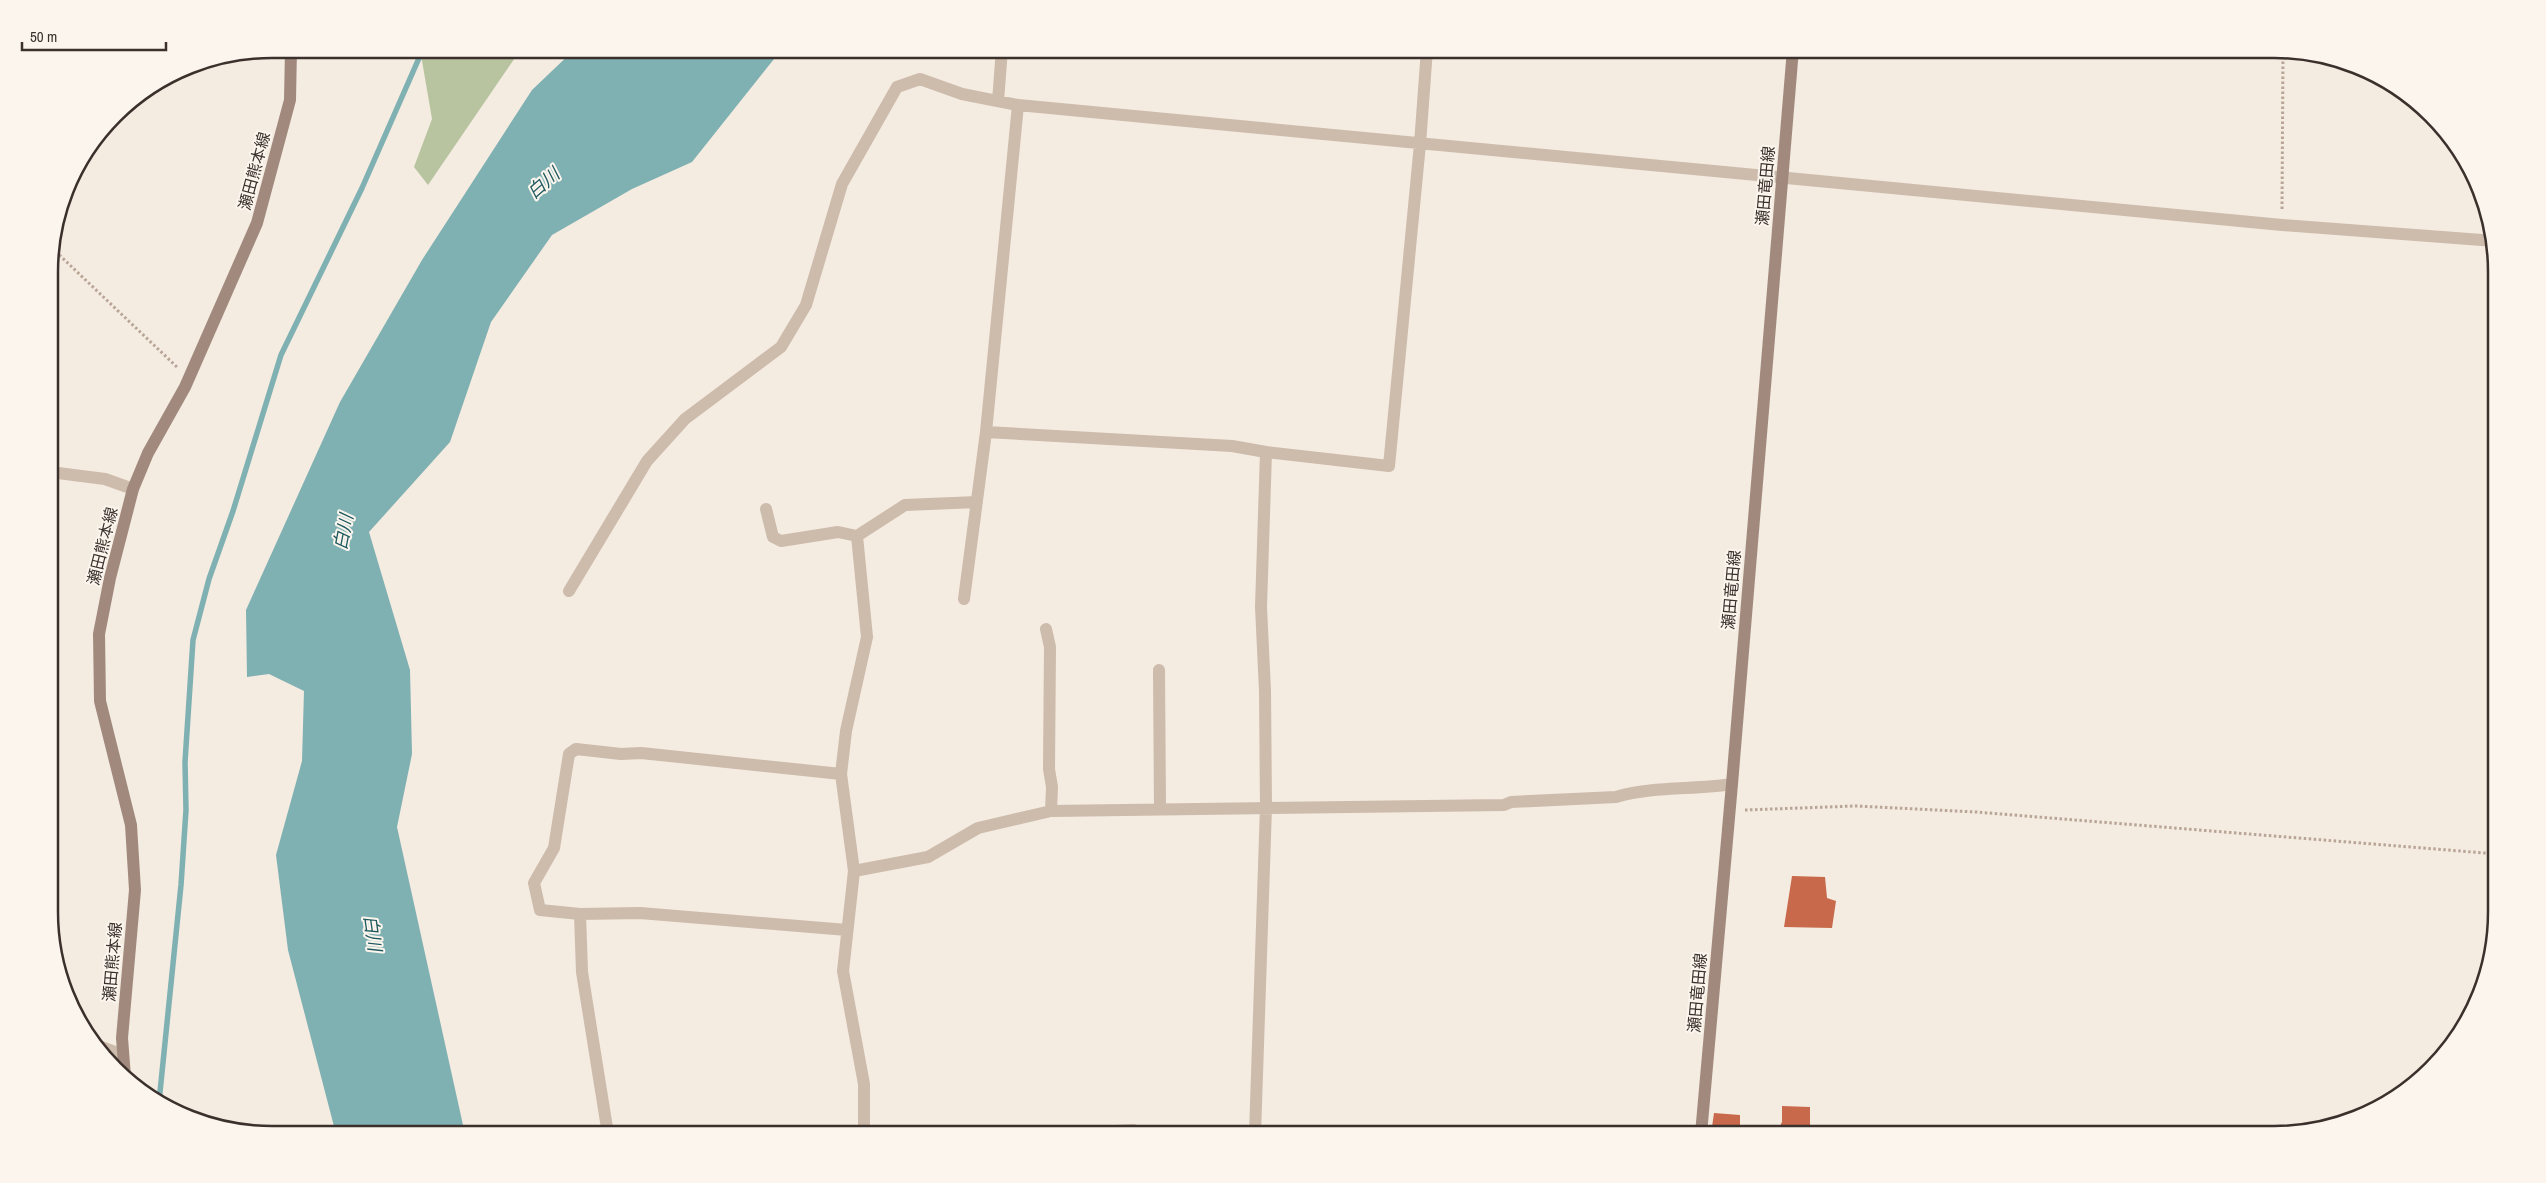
<svg xmlns="http://www.w3.org/2000/svg" width="2546" height="1183" font-family="'Archivo Narrow','Noto Sans JP',sans-serif">
  <rect width="100%" height="100%" fill="#f4ebe1"/>
  <path fill="#b8c4a0" d="M420,49H521L428,185L414,167L432,119Z"/>
  <path fill="#7fb0b2" d="M575,49H782L692,162L632,189L552,235L491,322L450,442L369,532L410,670L412,754L397,827L465,1134H336L288,950L276,855L302,761L304,691L269,674L247,677L246,610L340,402L422,260L532,90Z"/>
  <g fill="none" stroke-linecap="round" stroke-linejoin="round">
    <path stroke="#7fb0b2" stroke-width="5.5" d="M159,1102L181,885L186,810L185,762L193,640L209,579L233,511L281,355L362,188L423,49"/>
  </g>
  <path fill="#c8694b" d="M1792,876L1825,877L1827,898L1836,901L1832,928L1784,927Z
    M1782,1106L1810,1107V1134H1776L1782,1122Z
    M1714,1113L1740,1115V1134H1711Z"/>
  <g fill="none" stroke-linecap="round" stroke-linejoin="round">
    <path stroke="#b9a596" stroke-width="3" stroke-dasharray="2.5 2.5" stroke-linecap="butt" d="M2282,209L2283,50
      M52,248L178,368
      M1745,810L1855,806L1976,812L2497,854"/>
    <path stroke="#cdbbac" stroke-width="12" d="M998,101L1002,49
      M986,432L1232,446L1266,452L1389,466L1420,144L1427,49
      M50,472L105,479L133,489
      M766,509L773,537L781,541L838,532L857,536
      M569,591L647,461L685,419L781,347L806,305L842,184L897,87L920,79L962,94L1018,105
      M964,599L986,432L1018,105L2282,225L2495,241
      M1046,629L1050,647L1049,769L1052,787L1051,811
      M1159,670L1160,808
      M854,871L928,857L978,828L1051,811L1504,805L1511,802L1616,797C1652,786 1694,790 1732,784
      M580,914L540,910L534,883L554,848L569,754L576,749L621,754L641,753L841,774
      M93,1044L123,1055
      M608,1134L582,972L580,914L640,913L847,930
      M864,1134V1084L843,971L854,871L841,774L846,731L867,637L857,536L905,505L977,502
      M1060,1134L1133,1130L1146,1134
      M1255,1134L1266,807L1265,691L1261,607L1266,452"/>
    <path stroke="#a18a7d" stroke-width="12" d="M125,1077L122,1038L135,890L131,825L100,701L99,634L110,578L133,489L148,453L185,387L257,223L290,100L291,49
      M1701,1134L1732,784L1793,49"/>
  </g>
  <g text-anchor="middle" dominant-baseline="central" stroke-width="4" stroke-linejoin="round" paint-order="stroke">
    <g font-size="16" fill="#3b302b" stroke="#fbf5ee">
      <text transform="translate(254 171) rotate(-75)">瀬田熊本線</text>
      <text transform="translate(1765 186) rotate(-85)">瀬田竜田線</text>
      <text transform="translate(102 546) rotate(-76)">瀬田熊本線</text>
      <text transform="translate(1731 590) rotate(-85)">瀬田竜田線</text>
      <text transform="translate(112 962) rotate(-85)">瀬田熊本線</text>
      <text transform="translate(1697 993) rotate(-85)">瀬田竜田線</text>
    </g>
    <g font-size="18" font-style="italic" fill="#1f5a5e" stroke="#fbf5ee">
      <text transform="translate(543 183) rotate(-41)">白川</text>
      <text transform="translate(343 532) rotate(-79)">白川</text>
      <text transform="translate(373 933) rotate(82)">白川</text>
    </g>
  </g>
  <path d="M0 0H2546V1183H0ZM272 58H2274A214 214 0 0 1 2488 272V912A214 214 0 0 1 2274 1126H272A214 214 0 0 1 58 912V272A214 214 0 0 1 272 58Z" fill="#fbf5ee" fill-rule="evenodd"/>
  <path fill="none" stroke="#3b302b" stroke-width="2.5" d="M272 58H2274A214 214 0 0 1 2488 272V912A214 214 0 0 1 2274 1126H272A214 214 0 0 1 58 912V272A214 214 0 0 1 272 58Z"/>
  <path d="M22 42v8h144v-8" fill="none" stroke="#3b302b" stroke-width="2.5"/>
  <text x="30" y="42" font-size="15" fill="#3b302b" stroke="#fbf5ee" stroke-width="4" paint-order="stroke">50 m</text>
</svg>
